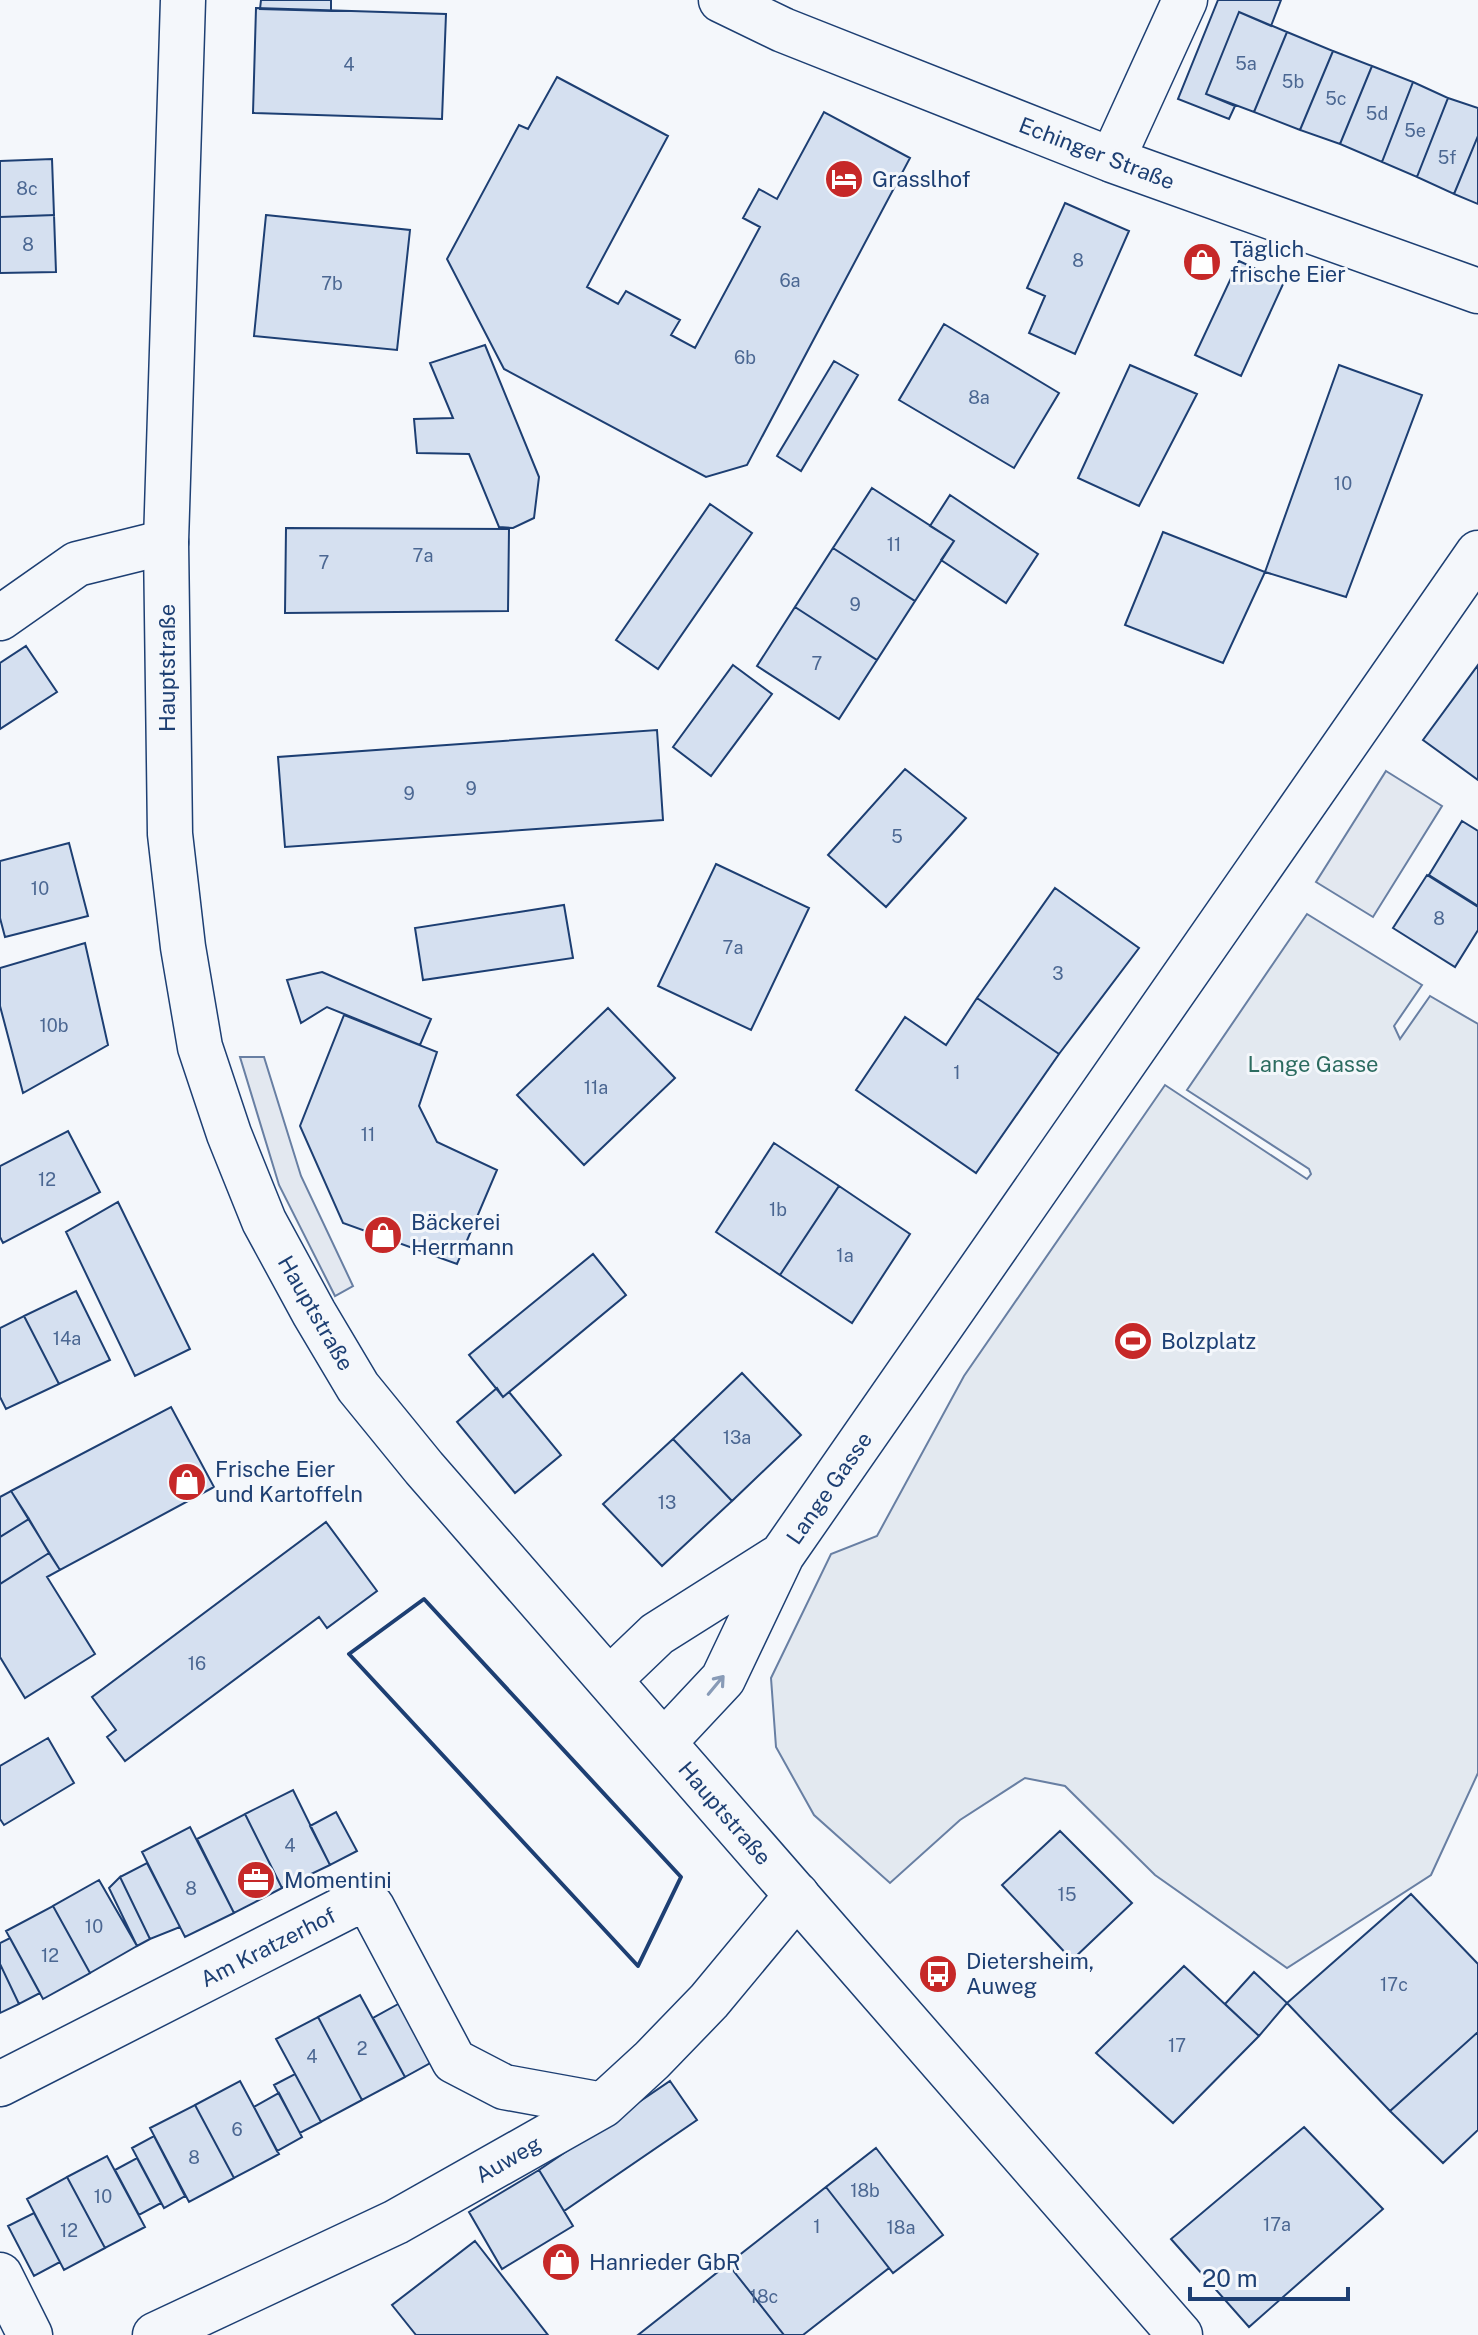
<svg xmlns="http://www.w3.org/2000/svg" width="1478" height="2335" font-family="'Public Sans',sans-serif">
  <rect width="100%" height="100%" fill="#f4f7fb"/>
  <path fill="#e3e9f0" stroke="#687fa3" stroke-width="2" d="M1307,914L1422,985L1394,1026L1400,1039L1430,996L1478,1024V1773L1431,1875L1287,1968L1155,1875L1065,1786L1025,1778L960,1820L890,1883L814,1815L776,1747L771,1678L831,1554L877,1536L964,1376L1165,1085L1307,1179L1311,1174L1309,1169L1187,1090Z"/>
  <path fill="#e3e8f0" stroke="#687fa3" stroke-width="2" d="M1386,771L1442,806L1373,917L1316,882Z
    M240,1057H264L301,1176L353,1286L335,1296L279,1185Z"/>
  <path fill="#d5e0f0" stroke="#1d3f73" stroke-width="2" d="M261,0H331V11L260,9Z
    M1218,0H1281L1271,26L1239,12L1206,94L1235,106L1229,119L1178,99Z
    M256,8L446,14L442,119L253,113Z
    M1239,12L1287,32L1254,112L1206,94Z
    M1287,32L1333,51L1300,130L1254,112Z
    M1333,51L1372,66L1340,144L1300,130Z
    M1372,66L1413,82L1382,162L1340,144Z
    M557,77L668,136L587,287L618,304L626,291L680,320L671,335L695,348L760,227L743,218L759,189L777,199L824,112L910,158L747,465L706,477L504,369L447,259L519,125L528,129Z
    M1413,82L1448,98L1417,177L1382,162Z
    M1448,98L1478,108V136L1454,194L1417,177Z
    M1478,136V204L1454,194Z
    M52,159L54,215L0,217V161Z
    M1065,203L1129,231L1075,354L1029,333L1045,296L1027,288Z
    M54,215L56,272L0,273V217Z
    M266,215L410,230L397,350L254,336Z
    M1239,261L1284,282L1241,376L1195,355Z
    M944,324L1059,393L1014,468L899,400Z
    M485,345L539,477L534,518L513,528L499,527L469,454L417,453L414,419L453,418L430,363Z
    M834,361L858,375L801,471L777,456Z
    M1130,365L1197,394L1139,506L1078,478Z
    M1339,365L1422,395L1346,597L1265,572Z
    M872,488L954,541L915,601L833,548Z
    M950,495L1038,554L1006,603L941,560L954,541L930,526Z
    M710,504L752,533L658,669L616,640Z
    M286,528L509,529L508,611L285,613Z
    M1163,532L1265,572L1223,663L1125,625Z
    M833,548L915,601L877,660L795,607Z
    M795,607L877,660L839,719L757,666Z
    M26,646L57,692L0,729V663Z
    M733,665L772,694L711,776L673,747Z
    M1478,665V780L1423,740Z
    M657,730L663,820L285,847L278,757Z
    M905,769L966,818L886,907L828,855Z
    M1462,821L1478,831V906L1429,875Z
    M69,843L88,916L5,937L0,918V861Z
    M716,864L809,908L751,1030L658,986Z
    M1427,875L1478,907V930L1455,967L1393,928Z
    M1055,888L1139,948L1059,1054L977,998Z
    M564,905L573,958L423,980L415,928Z
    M85,943L108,1045L23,1093L0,1006V968Z
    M322,972L431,1019L420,1045L327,1007L301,1023L287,980Z
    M977,998L1059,1054L976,1173L856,1090L905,1017L946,1045Z
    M608,1008L675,1078L584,1165L517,1095Z
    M344,1015L437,1052L419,1106L437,1142L497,1170L457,1264L343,1223L300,1126Z
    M68,1131L100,1192L3,1243L0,1237V1166Z
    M774,1143L839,1186L780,1275L716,1232Z
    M839,1186L910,1234L852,1323L780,1275Z
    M118,1202L190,1349L135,1376L66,1232Z
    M593,1254L626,1295L503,1397L469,1355Z
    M76,1291L110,1360L59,1384L24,1316Z
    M24,1316L59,1384L6,1409L0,1397V1328Z
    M742,1373L801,1435L732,1501L673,1439Z
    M497,1388L503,1397L509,1392L561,1455L515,1493L457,1422Z
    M171,1407L214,1487L60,1570L11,1491Z
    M673,1439L732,1501L662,1566L603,1504Z
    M11,1491L29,1519L0,1537V1497Z
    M29,1519L49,1553L0,1584V1537Z
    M326,1522L377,1591L327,1628L319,1617L125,1761L107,1737L116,1730L92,1697Z
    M49,1553L60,1570L47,1577L95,1654L25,1698L0,1657V1584Z
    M48,1738L74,1783L4,1825L0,1819V1766Z
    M293,1790L330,1865L282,1888L245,1814Z
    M336,1812L357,1851L330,1865L310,1826Z
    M245,1814L282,1888L234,1913L197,1839Z
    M190,1827L234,1913L185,1937L142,1852Z
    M1060,1831L1132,1903L1072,1960L1002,1885Z
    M147,1863L180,1927L150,1939L120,1877Z
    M120,1877L150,1939L137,1946L109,1888Z
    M99,1880L137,1946L90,1973L53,1906Z
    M1411,1894L1478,1964V2032L1390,2111L1287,2003Z
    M53,1906L90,1973L43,1999L6,1931Z
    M10,1938L40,1993L19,2004L0,1964V1943Z
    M0,1964L19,2004L0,2013Z
    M1184,1966L1259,2036L1173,2123L1096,2053Z
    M1254,1972L1287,2003L1259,2036L1225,2004Z
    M360,1995L405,2077L362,2100L318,2017Z
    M400,2003L432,2062L405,2077L373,2018Z
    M318,2017L362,2100L321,2122L276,2039Z
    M1478,2032V2130L1443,2163L1390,2111Z
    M295,2074L321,2122L300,2133L274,2085Z
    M240,2081L279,2154L234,2178L195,2105Z
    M670,2081L697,2120L564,2211L539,2170Z
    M279,2093L302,2137L277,2151L254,2107Z
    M195,2105L234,2178L189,2202L150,2128Z
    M1304,2127L1383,2209L1249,2327L1171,2239Z
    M154,2136L185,2196L164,2208L132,2148Z
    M876,2148L943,2235L893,2273L826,2187Z
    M107,2156L145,2227L105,2248L67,2177Z
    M137,2158L161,2203L139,2215L115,2170Z
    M539,2170L573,2226L502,2269L469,2212Z
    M67,2177L105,2248L64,2270L27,2199Z
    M826,2187L889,2268L803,2335H784L728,2264Z
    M34,2213L60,2262L34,2276L8,2226Z
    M475,2241L548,2335H416L392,2305Z
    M728,2264L784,2335H638Z"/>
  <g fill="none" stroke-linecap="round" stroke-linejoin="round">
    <defs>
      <path id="minor" d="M721,0L783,30L1112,160L1478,291
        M1112,160L1185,0
        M0,618L77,564L166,542
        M610,1679L657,1634L782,1555
        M664,1742L723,1679L782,1555L1478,553
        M0,2084L353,1904L372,1907L454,2061L504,2087L603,2105
        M0,2275L30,2335
        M155,2335L396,2222L603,2105L652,2060L709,2001L797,1895"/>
      <path id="major" d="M183,0L166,542L170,834L183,947L200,1047L229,1134L264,1221L314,1313L358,1387L424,1468L1180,2335"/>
    </defs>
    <use href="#minor" stroke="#1d3f73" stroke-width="47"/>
    <use href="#major" stroke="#1d3f73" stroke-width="47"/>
    <use href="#minor" stroke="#f4f7fb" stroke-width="44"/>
    <use href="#major" stroke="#f4f7fb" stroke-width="44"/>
    <path stroke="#1d3f73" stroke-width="4" d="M424,1599L681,1877L638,1966L349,1654Z"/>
  </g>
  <defs><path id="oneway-shaft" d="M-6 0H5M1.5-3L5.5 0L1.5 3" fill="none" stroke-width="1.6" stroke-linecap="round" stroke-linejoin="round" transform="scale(2)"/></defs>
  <use stroke="#889bb7" href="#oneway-shaft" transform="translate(716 1685) rotate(-50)"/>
  <defs>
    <symbol id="hotel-disc" viewBox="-11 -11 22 22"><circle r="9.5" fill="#c62828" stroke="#f4f7fb"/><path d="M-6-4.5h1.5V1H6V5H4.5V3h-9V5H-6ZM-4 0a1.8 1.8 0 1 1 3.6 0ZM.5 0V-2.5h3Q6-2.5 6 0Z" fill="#fff"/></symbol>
    <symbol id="shop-disc" viewBox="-11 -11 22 22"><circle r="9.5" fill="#c62828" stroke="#f4f7fb"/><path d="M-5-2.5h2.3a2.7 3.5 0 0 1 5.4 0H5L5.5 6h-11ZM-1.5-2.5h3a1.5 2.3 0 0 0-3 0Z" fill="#fff"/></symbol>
    <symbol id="stadium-disc" viewBox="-11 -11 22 22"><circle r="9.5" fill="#c62828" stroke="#f4f7fb"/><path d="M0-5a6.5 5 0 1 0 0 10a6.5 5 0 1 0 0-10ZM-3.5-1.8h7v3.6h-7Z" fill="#fff"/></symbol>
    <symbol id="office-disc" viewBox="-11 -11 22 22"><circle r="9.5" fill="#c62828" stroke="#f4f7fb"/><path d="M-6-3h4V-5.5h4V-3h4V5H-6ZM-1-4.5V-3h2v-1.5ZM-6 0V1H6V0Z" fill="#fff"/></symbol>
    <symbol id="bus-disc" viewBox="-11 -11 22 22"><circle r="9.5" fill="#c62828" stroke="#f4f7fb"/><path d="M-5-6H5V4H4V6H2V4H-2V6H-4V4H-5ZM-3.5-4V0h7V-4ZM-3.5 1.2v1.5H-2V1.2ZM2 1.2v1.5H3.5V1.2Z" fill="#fff"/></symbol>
  </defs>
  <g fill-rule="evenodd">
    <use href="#hotel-disc" x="822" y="157" width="44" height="44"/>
    <use href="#shop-disc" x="1180" y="240" width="44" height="44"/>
    <use href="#shop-disc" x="361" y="1213" width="44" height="44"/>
    <use href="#stadium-disc" x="1111" y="1319" width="44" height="44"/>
    <use href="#shop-disc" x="165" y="1460" width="44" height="44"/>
    <use href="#office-disc" x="234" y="1858" width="44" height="44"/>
    <use href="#bus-disc" x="916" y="1952" width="44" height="44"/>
    <use href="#shop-disc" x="539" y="2240" width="44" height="44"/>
  </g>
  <g text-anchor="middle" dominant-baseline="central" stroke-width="6" stroke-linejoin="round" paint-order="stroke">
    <g font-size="18" fill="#4b6792">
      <text x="1246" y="63">5a</text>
      <text x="349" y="64">4</text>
      <text x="1293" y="81">5b</text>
      <text x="1336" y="98">5c</text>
      <text x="1377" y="113">5d</text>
      <text x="1415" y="130">5e</text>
      <text x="1447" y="157">5f</text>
      <text x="27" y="188">8c</text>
      <text x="28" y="244">8</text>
      <text x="1078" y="260">8</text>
      <text x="790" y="280">6a</text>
      <text x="332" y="283">7b</text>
      <text x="745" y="357">6b</text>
      <text x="979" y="397">8a</text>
      <text x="1343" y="483">10</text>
      <text x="894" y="544">11</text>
      <text x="423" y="555">7a</text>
      <text x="324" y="562">7</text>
      <text x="855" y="604">9</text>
      <text x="817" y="663">7</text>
      <text x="471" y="788">9</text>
      <text x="409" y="793">9</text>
      <text x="897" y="836">5</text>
      <text x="40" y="888">10</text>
      <text x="1439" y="918">8</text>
      <text x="733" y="947">7a</text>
      <text x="1058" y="973">3</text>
      <text x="54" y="1025">10b</text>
      <text x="957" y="1072">1</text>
      <text x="596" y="1087">11a</text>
      <text x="368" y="1134">11</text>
      <text x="47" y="1179">12</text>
      <text x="778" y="1209">1b</text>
      <text x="845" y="1255">1a</text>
      <text x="67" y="1338">14a</text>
      <text x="737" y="1437">13a</text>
      <text x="667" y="1502">13</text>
      <text x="197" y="1663">16</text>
      <text x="290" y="1845">4</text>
      <text x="191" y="1888">8</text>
      <text x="1067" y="1894">15</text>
      <text x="94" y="1926">10</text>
      <text x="50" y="1955">12</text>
      <text x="1394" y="1984">17c</text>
      <text x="1177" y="2045">17</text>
      <text x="362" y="2048">2</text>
      <text x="312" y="2056">4</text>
      <text x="237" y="2129">6</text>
      <text x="194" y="2157">8</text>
      <text x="865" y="2190">18b</text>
      <text x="103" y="2196">10</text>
      <text x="1277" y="2224">17a</text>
      <text x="817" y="2226">1</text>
      <text x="901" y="2227">18a</text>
      <text x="69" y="2230">12</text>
      <text x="764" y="2296">18c</text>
    </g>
    <g font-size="22" fill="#1d3f73" stroke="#f4f7fb">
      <text transform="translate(1097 153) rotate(21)">Echinger Straße</text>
      <text transform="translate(167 668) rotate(-90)">Hauptstraße</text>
      <text transform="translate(316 1313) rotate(60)">Hauptstraße</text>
      <text transform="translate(829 1488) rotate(-55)">Lange Gasse</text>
      <text transform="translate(725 1813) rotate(49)">Hauptstraße</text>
      <text transform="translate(268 1947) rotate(-27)">Am Kratzerhof</text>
      <text transform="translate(508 2159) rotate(-30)">Auweg</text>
    </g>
    <g font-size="22" fill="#1d3f73" stroke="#f4f7fb" text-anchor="start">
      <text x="872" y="179">Grasslhof</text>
      <text x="1230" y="249">Täglich<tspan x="1230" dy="25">frische Eier</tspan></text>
      <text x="411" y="1222">Bäckerei<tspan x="411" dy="25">Herrmann</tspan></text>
      <text x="1161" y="1341">Bolzplatz</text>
      <text x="215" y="1469">Frische Eier<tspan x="215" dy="25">und Kartoffeln</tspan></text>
      <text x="284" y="1880">Momentini</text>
      <text x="966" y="1961">Dietersheim,<tspan x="966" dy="25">Auweg</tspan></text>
      <text x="589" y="2262">Hanrieder GbR</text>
    </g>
    <g font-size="22" fill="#2c6c60" stroke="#f4f7fb">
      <text x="1313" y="1064">Lange Gasse</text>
    </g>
  </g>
  <path d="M1190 2287v12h158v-12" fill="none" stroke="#1d3f73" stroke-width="4"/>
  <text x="1202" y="2287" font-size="24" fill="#1d3f73" stroke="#f4f7fb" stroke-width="6" paint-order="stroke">20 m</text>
</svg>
